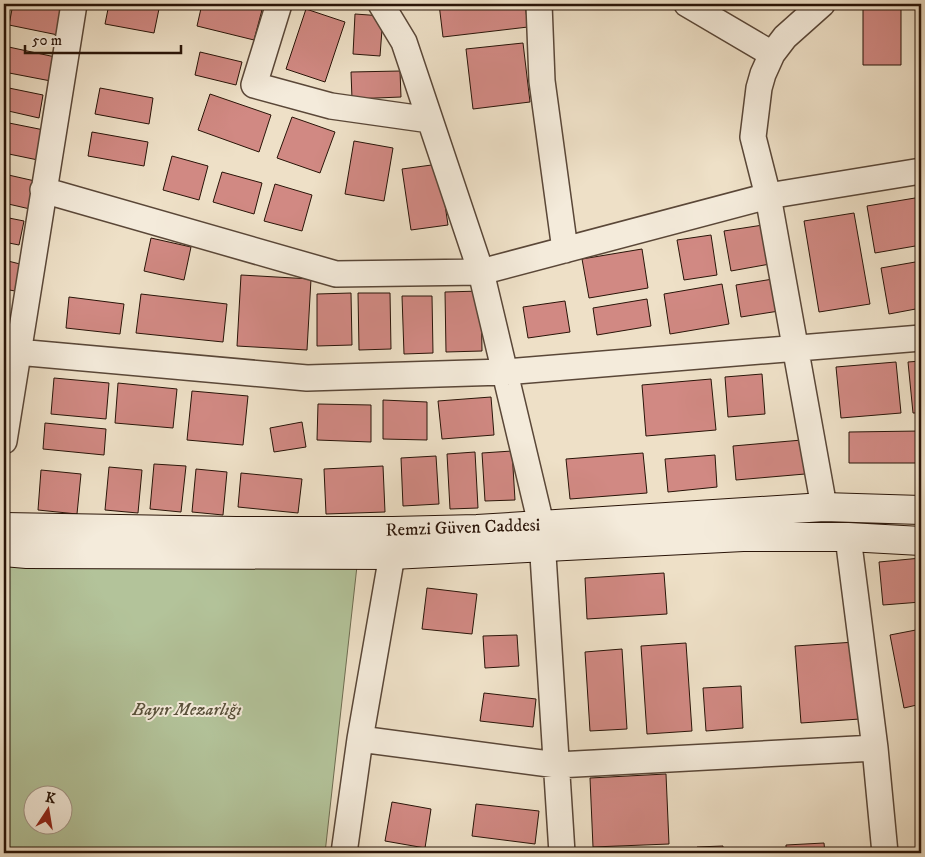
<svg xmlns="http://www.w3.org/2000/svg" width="925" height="857" font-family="'IM FELL DW Pica',serif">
  <rect width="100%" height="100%" fill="#eee0c7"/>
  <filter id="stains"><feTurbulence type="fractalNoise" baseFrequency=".004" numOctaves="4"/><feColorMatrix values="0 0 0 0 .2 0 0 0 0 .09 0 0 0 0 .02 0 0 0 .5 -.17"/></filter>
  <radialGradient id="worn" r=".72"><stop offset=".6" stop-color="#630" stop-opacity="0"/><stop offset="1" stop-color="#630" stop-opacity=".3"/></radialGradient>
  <path fill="#b3c39a" stroke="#6e6c51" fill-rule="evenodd" d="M4,565L357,566L325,853H4ZM32,794H62V824H32Z"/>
  <path fill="#d18983" stroke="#291408" d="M13,4H43L63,8L58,35L9,25Z
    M109,4H160L154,33L105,24Z
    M202,4H238L262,10L254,40L197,26Z
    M439,4H525L528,27L443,37Z
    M863,4H901V65H863Z
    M306,9L345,22L325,82L286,69Z
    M355,14L383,16L380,56L353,54Z
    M523,43L530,102L473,109L466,49Z
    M4,46L60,58L56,82L4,72Z
    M200,52L242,62L236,85L195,75Z
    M400,71L401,97L352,99L351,72Z
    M4,87L43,95L39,118L4,110Z
    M100,88L153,98L149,124L95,114Z
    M210,94L271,115L259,152L198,130Z
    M292,117L335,132L320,173L277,158Z
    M4,122L44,130L38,160L4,153Z
    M92,132L148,142L144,166L88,156Z
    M354,141L393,148L384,201L345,194Z
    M172,156L208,166L199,200L163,190Z
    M439,164L448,225L411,230L402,169Z
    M222,172L262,183L254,214L213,202Z
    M4,174L35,181L30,209L4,203Z
    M275,184L312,195L302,231L264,221Z
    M921,197V245L875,253L867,206Z
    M854,213L870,304L819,312L804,221Z
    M4,217L24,221L19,245L4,242Z
    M763,225L770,264L731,271L724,231Z
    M711,235L717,275L684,280L677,240Z
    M151,238L191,247L184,280L144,271Z
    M642,249L648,288L589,298L582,259Z
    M4,260L20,264L15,291L4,289Z
    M921,261V308L889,314L881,268Z
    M241,275L311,279L307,350L237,346Z
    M773,279L779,311L741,317L736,285Z
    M722,284L729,324L670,334L664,294Z
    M481,291L482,351L446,352L445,292Z
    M351,293L352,345L317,346V294Z
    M358,293H390L391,349L359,350Z
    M141,294L227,304L223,342L136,333Z
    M402,296H432L433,353L404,354Z
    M69,297L124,304L120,334L66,328Z
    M647,299L651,326L597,335L593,308Z
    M565,301L570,332L528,338L523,307Z
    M4,306L9,307L4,333Z
    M921,361V413H913L908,362Z
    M896,362L901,413L841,418L836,367Z
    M762,374L765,414L728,417L725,377Z
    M54,378L109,383L106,419L51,414Z
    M711,379L716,430L646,436L642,385Z
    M118,383L177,389L173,428L115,423Z
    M192,391L248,396L243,445L187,440Z
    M491,397L494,435L442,439L438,401Z
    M383,400L427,402V440L383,439Z
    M318,404L371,405V442L317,440Z
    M302,422L306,447L274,452L270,428Z
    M45,423L106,429L104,455L43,449Z
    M920,431L921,463H849V432Z
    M802,440L805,474L736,480L733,446Z
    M512,451L515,500L485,501L482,453Z
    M475,452L478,508L450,509L447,454Z
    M643,453L647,493L570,499L566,459Z
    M715,455L717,487L668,492L665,459Z
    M436,456L439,504L403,506L401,458Z
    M154,464L186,466L181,512L150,509Z
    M383,466L385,512L326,514L324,469Z
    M109,467L142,470L138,513L105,510Z
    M196,469L227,472L223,515L192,512Z
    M41,470L81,474L77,514L38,510Z
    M241,473L302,479L298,513L238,507Z
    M921,558V602L883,605L879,562Z
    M664,573L667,614L587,619L585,578Z
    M427,588L477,594L472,634L422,629Z
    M921,629V704L904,708L890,635Z
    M517,635L519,666L485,668L483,636Z
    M855,642L860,719L801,723L795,646Z
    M686,643L692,731L647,734L641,646Z
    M622,649L627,729L590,731L585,652Z
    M741,686L743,728L706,731L703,688Z
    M484,693L536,699L533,727L480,721Z
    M666,774L669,844L593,847L590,778Z
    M921,791V816L917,792Z
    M392,802L431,809L425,848L385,841Z
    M476,804L539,811L535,844L472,836Z
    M824,843L825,853H786V845Z
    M723,846V853H698L697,847Z"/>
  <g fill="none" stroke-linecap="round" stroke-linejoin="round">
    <defs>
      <path id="minor" d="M279,4L254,85L331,106L430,120
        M381,4L404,42L481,272L541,524L562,853
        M539,4L542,81L565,250
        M687,4L772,54
        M822,4L785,37L772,54L763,74L759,88L753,137L768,196L824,507
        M43,190L336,274L481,272L768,196L921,171
        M17,352L307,378L504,372L921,338
        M4,441L74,4
        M848,537L875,748L885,853
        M360,739L557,765L875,748
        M344,853L360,739L392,555"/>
      <path id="secondary" d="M4,527L236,531H393L477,529L824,507L921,510
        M4,552L27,554L392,555L743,537H848L921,541"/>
    </defs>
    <use href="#minor" stroke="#5a4738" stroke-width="28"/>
    <use href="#secondary" stroke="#291408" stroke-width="30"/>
    <use href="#minor" stroke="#f4ebdb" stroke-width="25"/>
    <use href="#secondary" stroke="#f4ebdb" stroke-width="28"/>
  </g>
  <g text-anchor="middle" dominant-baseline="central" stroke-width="4" stroke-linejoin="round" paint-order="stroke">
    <g font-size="18" fill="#291408" stroke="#f4ebdb">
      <text transform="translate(463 528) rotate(-2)">Remzi Güven Caddesi</text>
    </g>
    <g font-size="18" font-style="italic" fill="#59513b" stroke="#f4ebdb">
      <text x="187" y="710">Bayır Mezarlığı</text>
    </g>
  </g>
  <rect width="925" height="857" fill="none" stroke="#eee0c7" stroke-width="20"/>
  <rect x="5" y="5" width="915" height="847" fill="none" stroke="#291408" stroke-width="2.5"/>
  <rect x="10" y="10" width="905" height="837" fill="none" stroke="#291408"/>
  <g transform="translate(48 810) rotate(12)"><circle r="24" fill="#f4ebdb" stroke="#a39587"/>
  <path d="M0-4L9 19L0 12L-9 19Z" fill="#8f2418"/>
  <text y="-8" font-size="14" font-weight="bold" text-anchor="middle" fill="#291408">K</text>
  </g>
  <path d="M25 45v8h156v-8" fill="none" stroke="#291408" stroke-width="2.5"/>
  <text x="32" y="45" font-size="15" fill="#291408" stroke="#f4ebdb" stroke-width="4" paint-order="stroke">50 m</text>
  <rect width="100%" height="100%" filter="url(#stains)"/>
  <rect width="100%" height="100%" fill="url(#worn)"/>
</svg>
